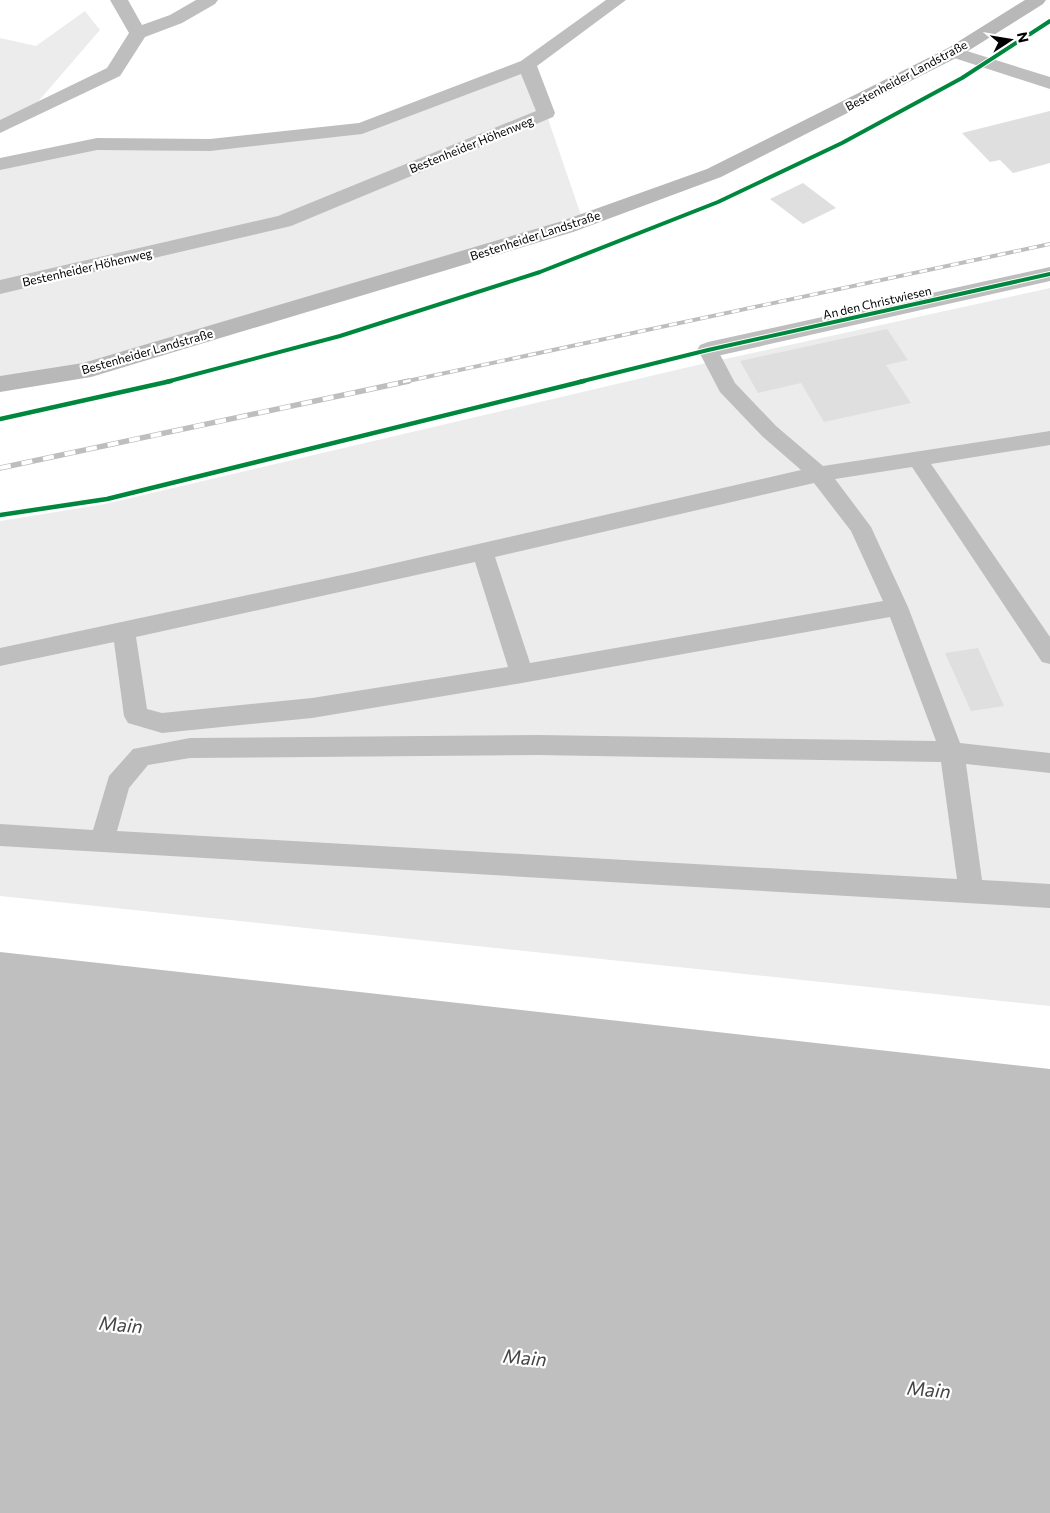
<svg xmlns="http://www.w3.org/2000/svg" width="1050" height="1513" font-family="Commissioner,sans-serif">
  <rect width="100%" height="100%" fill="#fff"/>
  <path fill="#ececec" d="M85,11L100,30L30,111L0,126V38L36,46Z
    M527,65L546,113L583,221L83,371L0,384V164L92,142L207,145L362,128Z
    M1050,288V1006L0,896V521L105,504L693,366Z"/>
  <path fill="#bfbfbf" d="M0,952L1050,1069V1513H0Z"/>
  <path fill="#dfdfdf" d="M1050,111V163L1013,173L1000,160L990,162L962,133Z
    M803,183L836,208L803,224L770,199Z
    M887,329L908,360L886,365L911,403L824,422L801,383L758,393L740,361Z
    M978,648L1004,706L971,711L945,653Z"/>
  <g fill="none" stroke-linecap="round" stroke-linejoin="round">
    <path fill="#bebebe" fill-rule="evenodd" d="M708,343L715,345L735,383L776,426L823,466L1050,431V445L931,464L1050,637V664L1042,662L912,467L835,479L871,527L908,607L960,743L1050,753V773L966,764L982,880L1050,884V908L0,846V824L93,830L109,776L133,749L190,738L538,735L936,741L890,617L522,683L312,718L162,733L128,723L124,716L114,642L0,666V648L356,572L801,470L762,436L720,392L698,350L701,345ZM814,483L851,531L883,601L530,663L495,557ZM475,562L508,667L312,698L162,713L147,709L136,637ZM538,755L941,762L957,879L117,831L129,788L148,765L190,758Z"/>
    <path fill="#bebebe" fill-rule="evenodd" d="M110,0H128L142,25L170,15L196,0H218L215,4L182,23L145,37L120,76L0,133V120L107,68L129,33Z
      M606,0H626L537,66L555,113L553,117L291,226L0,294V280L278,216L536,111L521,74L362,134L210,151L97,150L0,170V158L97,138L210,139L359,123L521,61Z
      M954,47L1050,77V89L948,56L945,52L948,48Z
      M1050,267V281L708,358L700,355L697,350L700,345L708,342Z"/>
    <path fill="#b8b8b8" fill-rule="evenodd" d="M1025,0H1046L1043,4L960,56L721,177L573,232L91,377L0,392V376L83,363L559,222L707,169L948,48Z"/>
    <defs>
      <path id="rail-far1" d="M403,382L1050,244"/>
      <path id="rail" d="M0,468L409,381"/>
    </defs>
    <use href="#rail-far1" stroke="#bebebe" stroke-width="4"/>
    <use href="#rail" stroke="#bebebe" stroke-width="5.5"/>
    <use href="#rail-far1" stroke="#fff" stroke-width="2.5" stroke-dasharray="8" stroke-linecap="butt"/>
    <use href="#rail" stroke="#fff" stroke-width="4" stroke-dasharray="11" stroke-linecap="butt"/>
    <defs>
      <path id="cycleway-far1" d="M166,382L340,336L540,272L718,202L842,143L962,78L1050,21
        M579,382L708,350L1050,274"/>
      <path id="cycleway" d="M0,419L171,381
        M0,515L107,499L584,381"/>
    </defs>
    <use href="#cycleway-far1" stroke="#fff" stroke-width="6"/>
    <use href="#cycleway" stroke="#fff" stroke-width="8"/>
    <use href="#cycleway-far1" stroke="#00873e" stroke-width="4"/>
    <use href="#cycleway" stroke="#00873e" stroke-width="4.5"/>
  </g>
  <g text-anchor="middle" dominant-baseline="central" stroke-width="4.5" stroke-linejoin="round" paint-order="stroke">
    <g font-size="12" fill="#000" stroke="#fff">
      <text transform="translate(906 75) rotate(-28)">Bestenheider Landstraße</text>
      <text transform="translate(471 144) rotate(-22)">Bestenheider Höhenweg</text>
      <text transform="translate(535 235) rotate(-18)">Bestenheider Landstraße</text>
      <text transform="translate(87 267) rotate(-13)">Bestenheider Höhenweg</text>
      <text transform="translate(877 302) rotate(-13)">An den Christwiesen</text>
      <text transform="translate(147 351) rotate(-16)">Bestenheider Landstraße</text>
    </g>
    <g font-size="19" font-style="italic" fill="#444" stroke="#fff">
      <text transform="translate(121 1324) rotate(5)">Main</text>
      <text transform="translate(525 1357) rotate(5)">Main</text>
      <text transform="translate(929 1389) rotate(5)">Main</text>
    </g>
  </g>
  <g transform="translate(1010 40) rotate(78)" stroke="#ffffff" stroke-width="4" paint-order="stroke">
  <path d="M0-4L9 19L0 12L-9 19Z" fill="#000000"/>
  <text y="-8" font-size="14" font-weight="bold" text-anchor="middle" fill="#000000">N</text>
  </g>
</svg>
